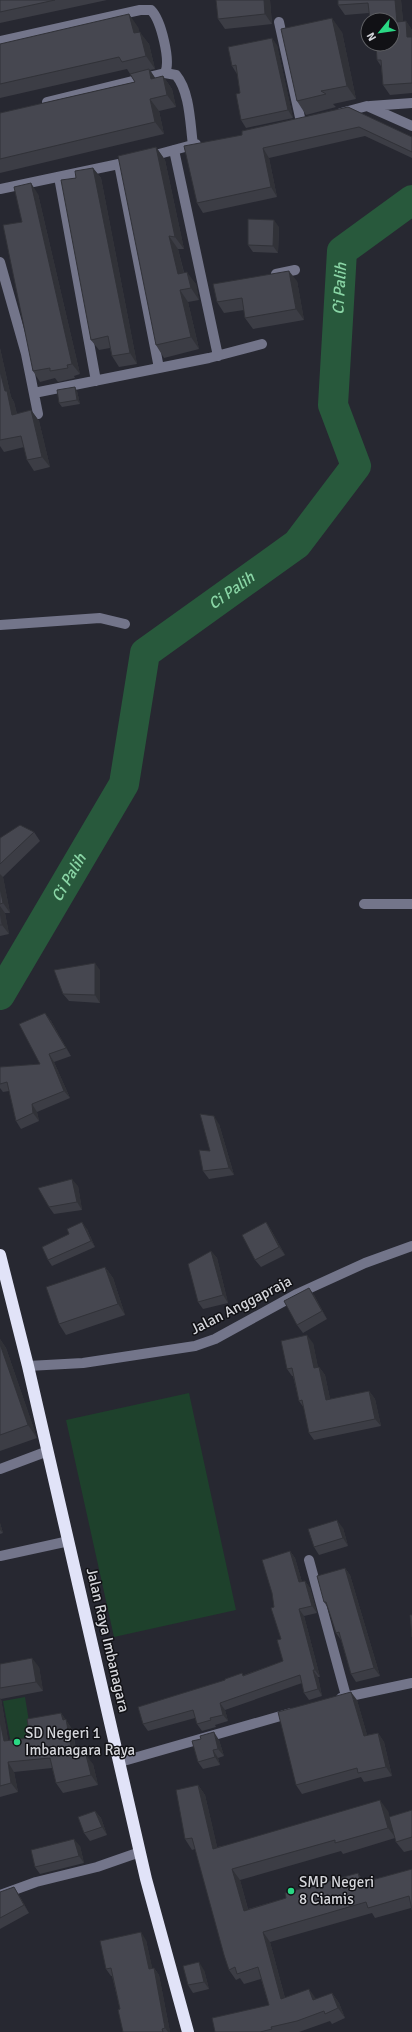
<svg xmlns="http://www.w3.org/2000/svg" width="412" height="2032" font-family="Signika,sans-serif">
  <rect width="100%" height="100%" fill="#272831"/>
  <path fill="#1e412c" d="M189,1393L236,1610L114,1637L66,1420Z
    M25,1697L33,1746L12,1749L3,1701Z"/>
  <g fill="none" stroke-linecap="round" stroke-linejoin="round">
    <path stroke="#28593c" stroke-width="30" id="s1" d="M0,995L124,784L145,653L297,544L356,466L333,405L342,251L412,200"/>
    <path stroke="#73758a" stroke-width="10" d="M279,22L301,122
      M0,41L140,10H151C161,20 171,61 165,73L176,75C190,92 190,123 193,145
      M47,102L165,73
      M370,106L412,103
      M341,113L367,106L412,126
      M174,150L218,356
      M148,157L196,144
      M119,164L159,368
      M59,177L96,381
      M0,189L133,161
      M0,262L26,354L38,414
      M276,274L295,270
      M34,393L209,358L262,344
      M0,625L100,618L125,624
      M364,904H412
      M28,1366L83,1363L195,1346L215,1339L297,1294L365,1263L412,1246
      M0,1469L48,1451
      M0,1556L69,1541
      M309,1560L346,1696
      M341,1698L412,1683
      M120,1762L291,1713
      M0,1895L36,1882L97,1867L140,1852"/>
    <path stroke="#e1e3f8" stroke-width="12" d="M0,1255L28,1366L146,1879L188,2032"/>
  </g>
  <path fill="#3c3d45" d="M0,0H107L0,23Z
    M216,0H270L272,24L225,29L218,19Z
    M338,0H401L403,21H406L412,30V93L390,95L383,85L381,66L377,60L392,44L369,13L345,15L338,5Z
    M138,27L139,32L149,44L155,69L150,70L155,78L163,76L172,89L176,107L159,111L164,134L0,173V113L135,82L127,69L0,98V44Z
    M342,32L356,99L333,104L336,107L306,115L297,101Z
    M277,45L293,118L246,128L241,120L240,93L237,74L232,66Z
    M348,107L412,137V158L365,136L269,158L277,197L203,213L197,203L242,135Z
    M156,147L165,160L184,249H178L184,272L196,284L199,300L188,302L199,349L164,358L156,345Z
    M93,168L101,178L137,364L119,367L112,356L110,348L99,350L91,340L76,178Z
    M38,194L80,374L74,376L75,378L58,382L55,378L40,382L33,371L22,222Z
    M279,227L278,253L253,252L248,245Z
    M297,281L304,320L253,329L245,318L244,310L224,313L217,302Z
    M0,348L11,397L14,402L17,414L31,410L39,421L50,467L34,471L27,460L24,447L4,452L0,446Z
    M77,391L80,404L62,407L59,403Z
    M34,832L40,841L3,877L10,913H5L9,934L0,936V838Z
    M100,970V1003L69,1001L63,994Z
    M45,1013L51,1021L71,1056L54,1062L70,1098L37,1112L39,1121L21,1129L16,1121L9,1091L3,1092L0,1088V1067L40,1064Z
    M219,1124L234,1175L209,1179L203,1171Z
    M78,1186L82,1210L54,1214L49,1207Z
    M266,1222L271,1230L285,1255L261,1267L255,1260Z
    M87,1229L95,1247L52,1266L48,1260L69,1234Z
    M211,1251L217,1258L228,1303L203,1309L198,1302Z
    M105,1267L113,1278L125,1315L66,1335L59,1324Z
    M314,1295L327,1319L303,1333L297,1325Z
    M0,1339L6,1348L37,1438L0,1451Z
    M313,1343L318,1368L319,1367L325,1375L330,1399L369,1391L375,1399L381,1426L314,1440L309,1433L304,1408L299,1401L293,1376H292L287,1369Z
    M0,1523L3,1533L0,1534Z
    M343,1528L348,1546L319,1555L314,1547Z
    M290,1551L295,1558L302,1582L305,1581L310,1588L317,1613L304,1616L320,1677H318L322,1696L309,1700L304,1693L302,1683L225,1710L228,1721L215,1725L216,1727L202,1731L197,1724L195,1718L148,1731L143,1724L244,1675L283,1661L281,1639L274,1607Z
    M345,1568L350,1575L380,1676L356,1682L351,1674L341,1640L336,1633L328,1608L324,1602Z
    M0,1664L39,1667L43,1691L1,1699L8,1740L30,1738L61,1713L72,1729L78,1757L93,1764L98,1785L63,1793L56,1783L52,1768L14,1772L18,1792L0,1797Z
    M357,1700L367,1735L378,1733L384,1742L392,1776L364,1782L361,1777L302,1794L296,1785Z
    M219,1740L224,1756L218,1758L220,1765L203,1769L198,1762Z
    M198,1785L205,1795L217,1847L388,1811L389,1817L412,1810V1850L404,1852L396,1842L395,1838L343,1854L341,1851L240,1880L248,1909L286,1898L358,1873L364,1882L412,1869L411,1908L375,1918L372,1913L270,1942L285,1998L316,1999L332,1993L339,2003L345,2018L332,2024L330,2021L299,2032H215L269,2005L261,1979L244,1984L240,1978L236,1980L229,1970L195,1849L192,1850L185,1839Z
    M95,1811L101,1818L107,1835L90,1841L84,1833Z
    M80,1846L84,1863L40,1874L35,1867Z
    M0,1892L19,1895L29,1913L0,1929Z
    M146,1940L152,1968H154L159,1975L170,2032H123L120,2009L112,1976H111L106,1969Z
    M204,1970L209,1989L193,1993L188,1985Z"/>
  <path fill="#313238" d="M264,0H270L272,24L265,14Z
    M395,0H401L404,31L397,22Z
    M129,14L138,27L143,46L134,33Z
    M332,18L342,32L356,99L347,86Z
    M406,21L412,30V44L407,37Z
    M140,32L149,44L155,69L146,56Z
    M272,38L277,45L293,118L288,110Z
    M149,69L158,82L151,79Z
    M163,76L172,89L176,107L167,95Z
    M150,99L159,111L164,134L155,122Z
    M156,147L165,160L184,249L175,237Z
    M263,148L269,158L277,197L271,187Z
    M93,168L101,178L137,364L130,353Z
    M31,183L38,194L80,374L72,364Z
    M274,220L279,227L278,253L273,246Z
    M169,236L178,249L187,286L178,274Z
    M289,271L297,281L304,320L296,309Z
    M187,272L196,284L199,300L191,288Z
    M180,290L188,302L199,349L191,337Z
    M0,348L11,397L14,402L20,426L12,415L5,391L0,371Z
    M75,387L77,391L80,404L77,400Z
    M31,410L39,421L50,467L42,457Z
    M0,874L3,877L10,913L3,903L0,888Z
    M0,906L5,913L9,934L2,925L0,911Z
    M95,963L100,970V1003L95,995Z
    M45,1013L51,1021L71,1056L66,1048Z
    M49,1054L54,1062L70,1098L64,1091Z
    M32,1104L37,1112L39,1121L33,1113Z
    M214,1116L219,1124L234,1175L229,1168Z
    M72,1179L78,1186L82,1210L77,1202Z
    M82,1222L87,1229L95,1247L91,1241Z
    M266,1222L271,1230L285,1255L279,1247Z
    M211,1251L217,1258L228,1303L223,1295Z
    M105,1267L113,1278L125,1315L118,1304Z
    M309,1288L314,1295L327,1319L322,1311Z
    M307,1335L313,1343L320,1376L314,1368Z
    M0,1339L6,1348L37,1438L28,1425L0,1344Z
    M319,1367L325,1375L332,1408L326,1400Z
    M369,1391L375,1399L381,1426L375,1419Z
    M337,1520L343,1528L348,1546L343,1538Z
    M0,1523L3,1533L0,1530Z
    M290,1551L295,1558L304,1589L299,1582Z
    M345,1568L350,1575L380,1676L374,1668Z
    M305,1581L310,1588L317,1613L312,1606Z
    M299,1609L304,1616L320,1677L315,1670Z
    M32,1658L39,1667L43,1691L36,1682Z
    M313,1670L318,1677L322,1696L318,1689Z
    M351,1692L357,1700L370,1745L364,1736Z
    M0,1698L1,1699L10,1750L4,1741L0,1721Z
    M220,1703L225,1710L228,1721L223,1715Z
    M61,1713L72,1729L79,1767L73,1758Z
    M214,1732L219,1740L224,1756L218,1749Z
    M378,1733L384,1742L392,1776L386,1767Z
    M213,1750L218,1758L220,1765L215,1757Z
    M86,1755L93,1764L98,1785L91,1775Z
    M8,1762L14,1772L18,1792L11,1783Z
    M198,1785L205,1795L220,1859L213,1849Z
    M380,1800L388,1811L396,1838L388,1828Z
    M95,1811L101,1818L107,1835L102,1827Z
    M74,1839L80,1846L84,1863L79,1856Z
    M232,1869L240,1880L251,1921L244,1911Z
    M358,1873L365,1883H361Z
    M14,1887L19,1895L29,1913L24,1905Z
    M141,1932L146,1940L154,1976L149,1969Z
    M263,1932L270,1942L288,2010L281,1999Z
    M199,1962L204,1970L209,1989L204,1982Z
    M154,1968L159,1975L170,2032H168L165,2028Z
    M309,1989L317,2000H313Z
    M332,1993L339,2003L345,2018L338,2008Z"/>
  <path fill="#464750" stroke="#313238" d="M0,0H55L0,12Z
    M216,0H264L265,14L218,19Z
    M338,0H395L397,22L406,21L407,37H412V83L383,85L381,60H377L376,44H392V20H370L368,3L338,5Z
    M129,14L134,33L140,32L146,56L122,62L119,57L0,84V44Z
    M332,18L347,86L321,91L326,94L297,101L281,29Z
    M272,38L288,110L241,120L236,94L240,93L236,65L232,66L228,47Z
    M149,69L151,79L163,76L167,95L150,99L155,122L0,159V113L135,82L130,74Z
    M348,107L412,137V152L359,127L263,148L271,187L197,203L184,146L242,135V131Z
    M156,147L175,237L169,236L178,274L187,272L191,288L180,290L191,337L156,345L118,156Z
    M93,168L130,353L112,356L108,336L91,340L61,180L76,178L75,171Z
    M31,183L72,364L67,365L68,368L50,371V368L33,371L3,225L22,222L14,187Z
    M248,219L274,220L273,246L248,245Z
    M289,271L296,309L245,318L242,298L217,302L213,284Z
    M0,371L5,391H7L12,415L31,410L42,457L27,460L21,436L0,440Z
    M75,387L77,400L59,403L57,390Z
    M20,825L34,832L0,864V838Z
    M0,888L3,903L0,904Z
    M0,911L2,925H0Z
    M95,963V995L63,994L54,970Z
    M45,1013L66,1048L49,1054L64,1091L32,1104L33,1113L16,1121L7,1082L0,1084V1067L40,1064L19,1024Z
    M200,1114L214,1116L229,1168L203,1171L199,1150L210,1151Z
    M72,1179L77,1202L49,1207L38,1188Z
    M82,1222L91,1241L48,1260L42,1247L69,1234L67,1229Z
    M266,1222L279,1247L255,1260L242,1235Z
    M211,1251L223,1295L198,1302L188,1264Z
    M105,1267L118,1304L59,1324L46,1287Z
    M309,1288L322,1311L297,1325L284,1301Z
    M307,1335L314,1368L319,1367L326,1400L369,1391L375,1419L309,1433L302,1400L299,1401L292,1368L287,1369L281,1341Z
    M0,1344L28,1425L0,1435Z
    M337,1520L343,1538L314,1547L308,1529Z
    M290,1551L299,1582L305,1581L312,1606L299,1609L315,1670H313L318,1689L304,1693L300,1675L220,1703L223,1715L210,1718L211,1720L197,1724L193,1710L143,1724L138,1707L225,1680V1679L242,1673L243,1676L283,1661L277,1640L281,1639L271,1608L274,1607L272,1593L262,1560Z
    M345,1568L374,1668L351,1674L339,1632L336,1633L326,1602H324L317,1576Z
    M410,1615H412V1637Z
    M32,1658L36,1682L0,1688V1664Z
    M351,1692L364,1736L378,1733L386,1767L358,1773L357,1768L296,1785L278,1712Z
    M61,1713L63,1720L66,1719L73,1758L86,1755L91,1775L56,1783L50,1758L8,1762L11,1783L0,1786V1721L4,1741L30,1738L27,1719Z
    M214,1732L218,1749L213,1750L215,1757L198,1762L192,1741L201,1739L200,1736Z
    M198,1785L213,1849L380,1800L388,1828L335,1843V1840L232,1869L244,1911L286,1898L285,1893L358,1873L361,1883L412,1869V1910L409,1896L368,1908L366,1902L263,1932L281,1999L309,1989L313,2000L332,1993L338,2008L325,2014L324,2011L297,2021L271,2027L272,2029L260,2032H215L212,2018L269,2005L258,1967L237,1974L235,1967L229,1970L224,1955L192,1838L185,1839L176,1790Z
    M412,1810V1837L396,1842L389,1817Z
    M95,1811L102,1827L84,1833L78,1817Z
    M74,1839L79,1856L35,1867L31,1850Z
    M14,1887L24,1905L0,1918V1892Z
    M141,1932L149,1969L154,1968L165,2028L162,2029L163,2032H123L118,2010L120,2009L111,1968L106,1969L100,1941Z
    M199,1962L204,1982L188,1985L183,1966Z"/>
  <g fill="#2ad884" stroke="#111115" stroke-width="1.5">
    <circle cx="17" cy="1742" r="4"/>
    <circle cx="291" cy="1891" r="4"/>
  </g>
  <g text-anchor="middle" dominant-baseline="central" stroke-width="3" stroke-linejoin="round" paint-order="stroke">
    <g font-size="15" fill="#d5d6db" stroke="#111115">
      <text transform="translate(241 1305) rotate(-27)">Jalan Anggapraja</text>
      <text transform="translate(108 1640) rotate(77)">Jalan Raya Imbanagara</text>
    </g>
    <g font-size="15" fill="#d5d6db" stroke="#111115" text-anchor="start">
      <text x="25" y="1733">SD Negeri 1<tspan x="25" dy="17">Imbanagara Raya</tspan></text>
      <text x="299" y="1882">SMP Negeri<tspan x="299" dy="17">8 Ciamis</tspan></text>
    </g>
    <g font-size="16" font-style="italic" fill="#8ad6a6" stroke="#111115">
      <text stroke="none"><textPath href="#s1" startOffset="844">Ci Palih</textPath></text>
      <text stroke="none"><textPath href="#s1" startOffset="484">Ci Palih</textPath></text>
      <text stroke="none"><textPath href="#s1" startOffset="136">Ci Palih</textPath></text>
    </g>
  </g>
  <g transform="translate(380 32) rotate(241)"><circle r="19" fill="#111115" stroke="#5f6064"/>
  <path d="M0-3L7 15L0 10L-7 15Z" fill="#2ad884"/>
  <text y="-6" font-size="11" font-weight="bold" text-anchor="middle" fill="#d5d6db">N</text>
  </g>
</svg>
